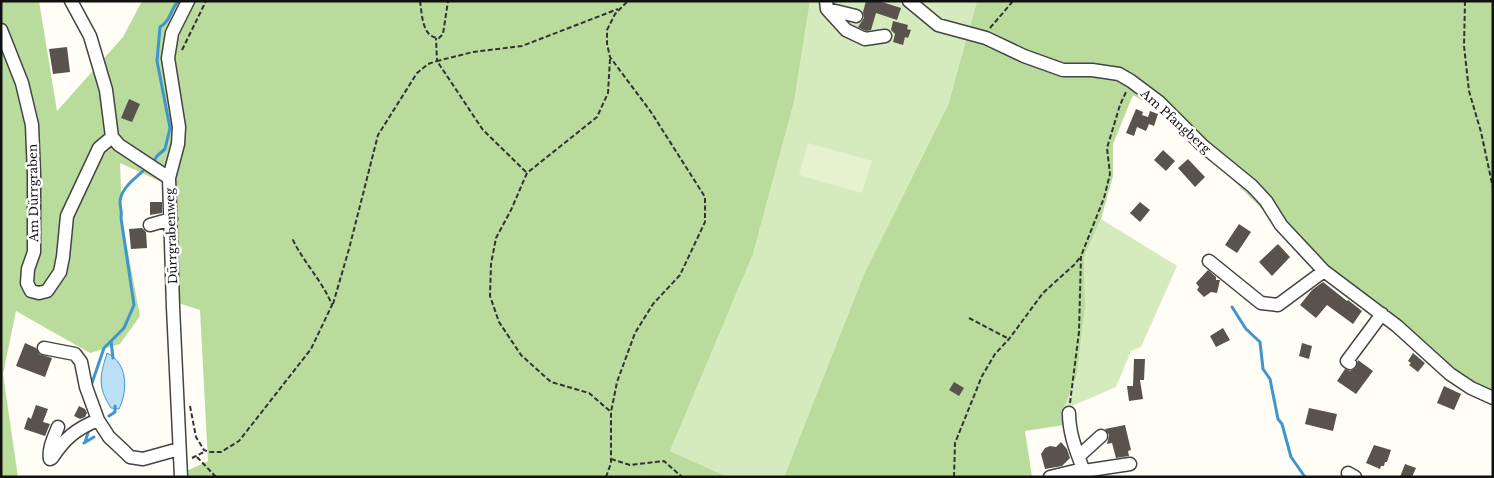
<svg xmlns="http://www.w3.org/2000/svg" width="1494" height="478" font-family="'Libre Baskerville',serif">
  <rect width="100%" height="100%" fill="#fffdf5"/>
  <path fill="#d5ebbd" d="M810,1H977L948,105L864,274L784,477H728L670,451L753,254L794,102Z
    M1101,219L1177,266L1141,347L1131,351L1116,387L1063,410L1077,375L1085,306L1084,257Z"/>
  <path fill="#b9dc9c" d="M1,1H39L57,111L123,37L142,1H810L794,102L753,254L670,451L728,477H180V474L208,461L200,310L172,301L166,184L120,163L122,220L140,316L120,344L90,353L16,311L3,374L18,477H1Z
    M977,1H1493V397L1345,294L1306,263L1267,214L1187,134L1161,112L1133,95L1113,144V176L1101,219L1084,257L1085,306L1077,375L1063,410L1064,425L1025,431L1032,477H784L864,274L948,105Z"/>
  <path fill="#e6f2cf" d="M808,143L872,161L862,193L799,175Z"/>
  <path fill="#b9e0f7" stroke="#3f96cf" d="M107,353C128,363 128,390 119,409L111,408C97,386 100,376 107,353Z"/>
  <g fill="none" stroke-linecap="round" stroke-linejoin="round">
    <path stroke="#3f96cf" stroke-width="3" d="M152,164L157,156L165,149L170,128L157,61L160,27C172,19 169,12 178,1
      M1232,307L1246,329L1260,342L1263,369L1270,379L1278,419L1282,424L1291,457L1305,477
      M111,341L113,358
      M92,383L104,348L124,328L134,305L121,218C122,210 120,207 120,201C121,189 134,179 143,171
      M109,416L115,412V406
      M85,442L88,433
      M84,443L94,437"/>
  </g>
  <path fill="#5a524d" d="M866,1H879L901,8L897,20L876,13L871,30L866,31L858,27L864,18L863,12Z
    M893,21L908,25L907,29L911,30L908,38L905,37L903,45L893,42L895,34L891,30Z
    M67,47L70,72L53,74L49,49Z
    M129,99L140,104L132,122L121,118Z
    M1136,109L1143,112L1142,115L1148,117L1150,111L1158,114L1154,126L1149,124L1146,131L1137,127L1134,136L1126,133Z
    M1163,150L1175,161L1166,171L1154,160Z
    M1188,159L1205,177L1195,187L1178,168Z
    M150,202H162V213L150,215Z
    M1140,202L1150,210L1140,222L1130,213Z
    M1239,224L1251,232L1237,253L1225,245Z
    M142,228L146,232L147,248L131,249L129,229Z
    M1278,244L1290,257L1272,276L1259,262Z
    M1208,270L1216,277V280H1220L1217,293L1211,292L1204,297L1197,290L1199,287L1196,283Z
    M1323,282L1347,301L1348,300L1362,311L1353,324L1327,305L1316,318L1300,305L1312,290Z
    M1223,328L1230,340L1216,347L1210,336Z
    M25,343L36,348L39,354L52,358L45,377L16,366Z
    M1302,343L1312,346L1309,359L1299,356Z
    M1413,353L1425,363L1418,372L1409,365L1411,363L1408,361Z
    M1134,359H1145L1144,380H1140L1143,399L1129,401L1127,386H1133Z
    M1358,360L1373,371L1356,394L1337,381L1345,369L1350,371L1356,368Z
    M954,382L964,388L959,396L949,390Z
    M1444,386L1461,394L1454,410L1437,403Z
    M36,405L48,409L43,422L50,424L45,436L24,429L28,417L31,419Z
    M79,406L85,409L87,413L85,417L80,419L74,416Z
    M1309,408L1337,414L1333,431L1305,424Z
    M1125,425L1131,450L1128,451L1129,456L1116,458L1112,443L1107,444L1109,435L1105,429Z
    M1061,442L1067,449L1070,458L1062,466L1045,469L1041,454L1045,448L1050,446L1056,447Z
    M1374,445L1391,450L1387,462H1385L1384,466H1381L1380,469L1366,463Z
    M1405,464L1416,468L1412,477H1400Z"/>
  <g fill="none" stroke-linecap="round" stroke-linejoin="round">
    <defs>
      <path id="minor" d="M71,1L90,36L106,90L112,137L119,145L169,178
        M826,1L827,9L846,30L865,39L885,36
        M909,1L938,25L986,38L1024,56L1063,70H1092L1119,74L1131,81L1159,102L1203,146L1252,186L1266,201L1281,225L1324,271L1397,326L1450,374L1471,388L1493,398
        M827,9L856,16
        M1,30L22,83L32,125L34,175V252L28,269L27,283L31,291L39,293L47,291L60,272L63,257L67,216L99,148L112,137
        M150,225L171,219
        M1209,261L1261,303L1278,305L1324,271
        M44,348L75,354L81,362L86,387L98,420L109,437L125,452L130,457L143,459L179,449
        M1350,363L1347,361L1382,314
        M1069,413C1069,436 1078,455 1086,477
        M58,427C54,437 48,449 50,459L52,458C65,438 76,429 98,420
        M1079,456L1101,436
        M1084,471L1130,464
        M1348,473L1355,477
        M181,477L173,307L169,178L178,144L179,127L168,58L172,33L188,1
        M1050,477L1083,469"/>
    </defs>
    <use href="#minor" stroke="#444" stroke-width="15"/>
    <path stroke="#333" stroke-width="2" stroke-dasharray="5 2.5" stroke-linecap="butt" d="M420,1C422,14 422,38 439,38L443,34L448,1
      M1465,1L1464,46L1469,91L1481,132L1493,188
      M990,28L1013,1
      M182,50L206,1
      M610,59L608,93L597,117L527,173L511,210L496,238L491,264L490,296L499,322L521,355L551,382L589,393L611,412
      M526,172L483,130L437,61L473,52L522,46L618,9
      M333,304L349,249L378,135L417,73L428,64L437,61L436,38
      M969,318L1009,339
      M1070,403L1079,332L1081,256L1104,198L1110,174L1107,148L1120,105L1126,92
      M190,406L196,437L204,450L209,452H221L239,441L311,349L332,305C322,280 303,262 292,238
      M197,457L216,477
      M192,458L206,451
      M611,459L630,465L664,461L682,477
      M606,477L611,463V412L617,382L635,333L653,304L680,275L705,222V197L651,112L610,57L607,44V30L615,14L628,1
      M954,477L955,443L982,376L995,354L1009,339L1043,293L1075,264L1081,256"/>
    <use href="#minor" stroke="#fff" stroke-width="12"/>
  </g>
  <g text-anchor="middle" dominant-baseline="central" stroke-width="5" stroke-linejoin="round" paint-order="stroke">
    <g font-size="12" fill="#111" stroke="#fff">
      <text transform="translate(1176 121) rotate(42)">Am Pfangberg</text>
      <text transform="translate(33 193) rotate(-91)">Am Dürrgraben</text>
      <text transform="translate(171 236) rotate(-92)">Dürrgrabenweg</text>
    </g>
  </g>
  <rect width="1494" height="478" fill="none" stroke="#111111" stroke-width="5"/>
</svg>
